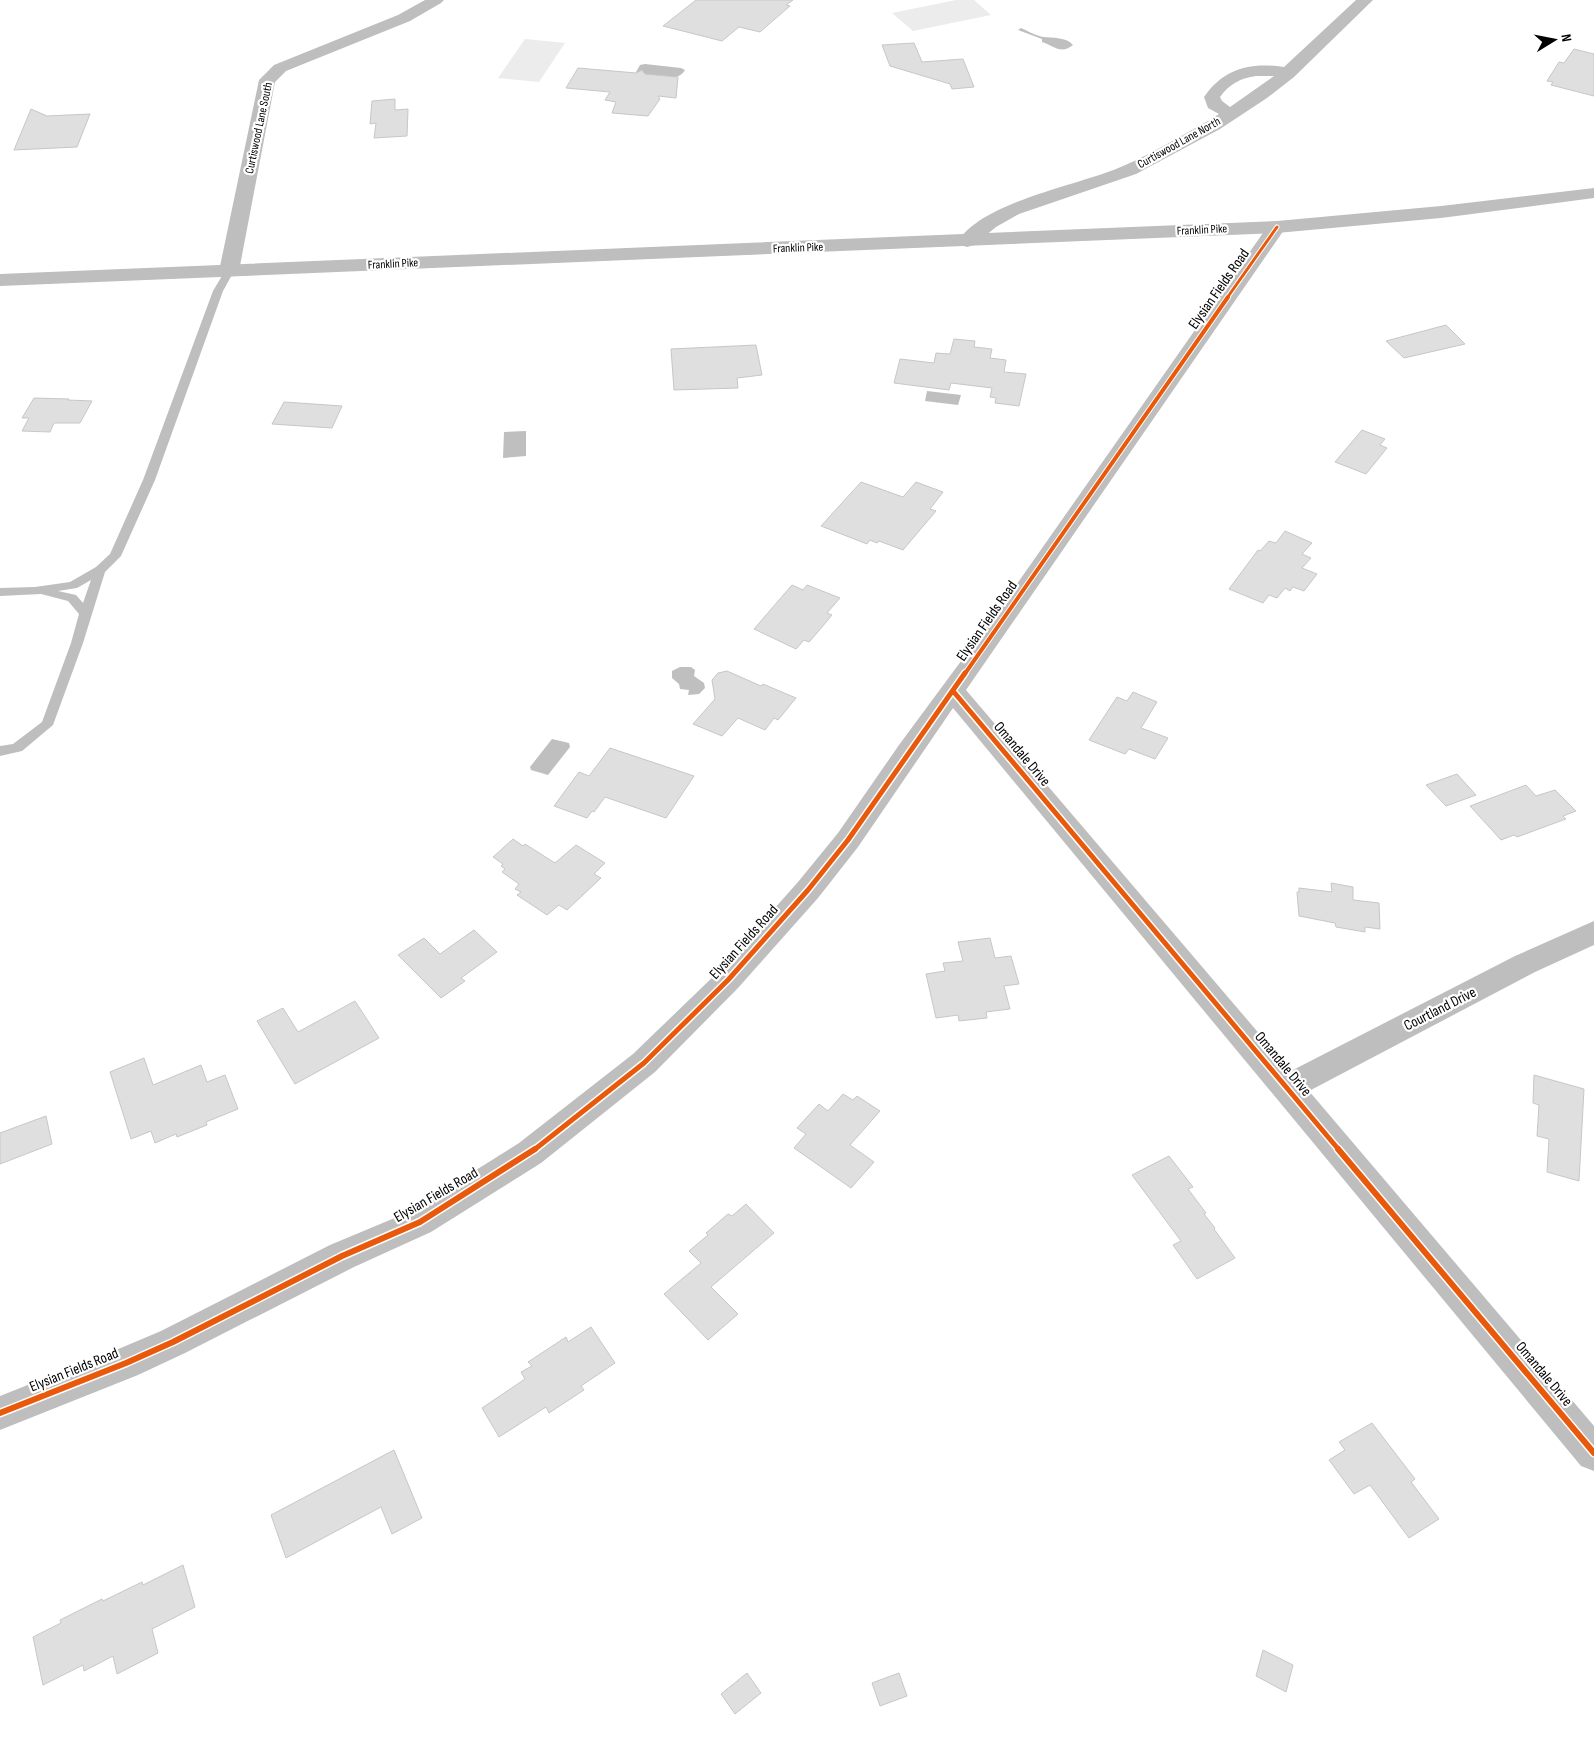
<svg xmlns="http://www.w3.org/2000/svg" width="1594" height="1750" font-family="'Sofia Sans Condensed',sans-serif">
  <rect width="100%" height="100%" fill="#fff"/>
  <path fill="#ececec" d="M956,0H974L991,15L913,31L892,13Z
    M525,39L565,43L539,82L498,78Z"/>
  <path fill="#bfbfbf" d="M1021,28C1028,31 1036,36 1044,37C1052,38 1067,37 1073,45C1061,55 1054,46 1042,42V39L1018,30Z
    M645,64L681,68L685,70C677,84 653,76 639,75L636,72L640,65Z
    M927,391L961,395L958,405L925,401Z
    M526,431V456L503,458L504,432Z
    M680,667H691L695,670L694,676L704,683L705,688L699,694L688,695L689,690L680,689L679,684L672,678V671Z
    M552,739L569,743L570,747L548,775L531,770L530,767Z"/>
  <path fill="#dfdfdf" stroke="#c7c7c7" d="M696,0H793L786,5L790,6L760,32L739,27L722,41L663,26Z
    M914,43L922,62L963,59L974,87L952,89L950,84L890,66L882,45Z
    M1574,49L1594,54V96L1551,85L1553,82L1547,81L1559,62L1564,63Z
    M578,68L636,73L642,70L645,74L678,77L676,98L658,96L660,99L648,116L612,113L616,102L605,100L610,92L566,88Z
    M395,99V110L408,109L407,136L374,138L376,123L370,124L372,101Z
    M31,109L47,116L90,114L77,147L14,150Z
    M1446,325L1465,344L1404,358L1386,341Z
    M954,339L975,341L974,347L992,349L990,358L1006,360L1004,372L1026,374L1019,406L995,403L996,398L990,397L992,388L951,383L949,390L894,383L900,359L934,363L936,353L950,354Z
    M756,345L762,375L737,378L738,388L674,390L671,349Z
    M34,398L69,399L68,400L92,401L80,423H54L50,432L22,431L29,418H22Z
    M284,402L342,406L332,428L272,424Z
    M1362,430L1385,439L1380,445L1387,448L1366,474L1335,462Z
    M861,482L903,497L916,482L943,492L930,509L936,511L903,550L879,541L877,543L870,540L867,544L821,526Z
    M1285,531L1312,543L1302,554L1311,558L1302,568L1317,574L1304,591L1293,587L1290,591L1285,588L1277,598L1269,595L1263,603L1229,589L1258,550L1260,551L1269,541L1276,543Z
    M792,585L803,590L807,585L840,598L827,613L832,615L817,633L809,642L804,640L796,649L754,629Z
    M727,671L761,686L763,684L796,698L778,720L774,718L765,730L738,718L722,736L693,724L715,699L712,680L718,673Z
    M1133,692L1157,702L1141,728L1168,738L1155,759L1129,749L1125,754L1089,740L1117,697L1127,701Z
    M610,748L694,776L666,818L605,797L594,812L592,811L587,818L554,806L579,772L589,776Z
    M1457,774L1476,795L1446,806L1426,785Z
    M1526,785L1536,796L1555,790L1576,811L1563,816L1566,819L1517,837L1514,835L1501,840L1470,806Z
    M513,839L523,846L525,844L555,863L576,845L605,863L594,874L601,878L567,910L559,905L547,915L517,895L521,892L515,889L519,884L502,872L505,869L501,866L503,864L493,857Z
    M1331,883L1353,887V900L1379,903L1380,929L1365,927V932L1336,927L1335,923L1299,916L1297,892H1299V888L1332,892Z
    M474,930L497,952L461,978L465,981L441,998L398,955L424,938L440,954Z
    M990,938L995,958L1011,956L1019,984L1004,986L1010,1009L986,1012L987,1018L959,1021L958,1015L936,1018L926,974L945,971L943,963L963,961L958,942Z
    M355,1001L379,1038L295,1084L257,1021L283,1008L298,1032Z
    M144,1058L153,1085L201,1065L207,1082L225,1075L238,1109L206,1122L207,1125L177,1137L176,1134L155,1143L151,1131L131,1139L110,1072Z
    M1534,1075L1584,1089L1579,1181L1547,1172L1549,1139L1537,1136L1539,1105L1533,1103Z
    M843,1094L853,1100L857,1096L880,1111L850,1145L874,1162L851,1188L794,1148L806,1134L797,1128L819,1104L828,1111Z
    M46,1116L52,1144L0,1164V1133Z
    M1169,1156L1193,1187L1188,1189L1206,1213L1204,1214L1215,1228L1214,1229L1235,1258L1197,1279L1173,1245L1181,1241L1132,1175Z
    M746,1204L774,1233L711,1287L738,1314L708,1340L664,1294L701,1263L689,1251L708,1235L706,1233L728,1214L732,1216Z
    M591,1327L615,1363L581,1386L584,1390L549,1413L546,1407L499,1437L482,1408L525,1379L521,1372L532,1366L528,1362L566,1337L568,1342Z
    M1372,1423L1415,1479L1411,1482L1439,1519L1409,1538L1370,1485L1354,1494L1329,1460L1345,1450L1339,1442Z
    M394,1450L422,1518L392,1534L381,1507L286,1558L271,1515Z
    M183,1565L195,1607L152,1629L158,1653L117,1674L113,1656L84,1671L83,1665L43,1685L33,1637L61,1623L60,1620L102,1599L103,1601L142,1582L143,1585Z
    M1263,1650L1293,1665L1286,1692L1256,1676Z
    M747,1673L761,1693L735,1714L721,1694Z
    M899,1673L907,1696L880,1706L872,1683Z"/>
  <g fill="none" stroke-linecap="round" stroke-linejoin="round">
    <path fill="#bebebe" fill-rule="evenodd" d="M229,268L234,271L223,291L155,480L121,556L105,572L83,643L53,725L22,751L0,756V746L13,744L42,722L71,643L79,614L68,601L41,594L0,596V588L35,587L70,582L96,567L110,554L143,480L213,291L226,269ZM91,580L83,603L76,595L58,591L77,588Z"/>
    <path fill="#bebebe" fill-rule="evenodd" d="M425,0H444L441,3L410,21L286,71L275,82L239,271L236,275L229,277L222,275L219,271L259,80L274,65L398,15Z
      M1356,0H1373L1294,77L1267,98L1220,129L1136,174L1019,214L996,227L974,245L967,247L960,245L958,241C986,200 1078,186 1123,166C1152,154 1180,136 1208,121L1219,114L1208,108L1204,97C1224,68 1250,62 1284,67ZM1256,76H1274L1230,107L1222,101L1220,97C1229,84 1241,78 1256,76Z
      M1277,221L1284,223L1286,227L966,690L1291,1071L1515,956L1594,921V945L1535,972L1309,1091L1594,1426V1471L1581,1466L953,708L858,847L818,898L738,988L655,1072L541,1163L431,1232L354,1267L185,1353L138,1375L0,1430V1396L116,1350L161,1331L330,1245L409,1212L519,1143L633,1054L718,972L798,882L838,833L899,745L998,611L1270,223Z"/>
    <path fill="#bebebe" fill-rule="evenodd" d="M1594,188V198L1441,218L1277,233L0,286V274L1277,221L1441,206Z"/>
    <defs>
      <path id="cycleway-far3" d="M1227,298L1277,227"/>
      <path id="cycleway-far2" d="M964,675L1228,297"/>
      <path id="cycleway-far1" d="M953,691L1339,1150
        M534,1150L644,1063L728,980L808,890L848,840L965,673"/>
      <path id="cycleway" d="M1338,1149L1594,1453
        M0,1413L126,1363L173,1342L342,1256L420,1222L535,1149"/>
    </defs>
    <use href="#cycleway-far3" stroke="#fff" stroke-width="5"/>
    <use href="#cycleway-far2" stroke="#fff" stroke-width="6"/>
    <use href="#cycleway-far1" stroke="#fff" stroke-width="8"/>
    <use href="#cycleway" stroke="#fff" stroke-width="9"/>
    <use href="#cycleway-far3" stroke="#e8590c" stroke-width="3"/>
    <use href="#cycleway-far2" stroke="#e8590c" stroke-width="4"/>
    <use href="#cycleway-far1" stroke="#e8590c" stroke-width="5"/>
    <use href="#cycleway" stroke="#e8590c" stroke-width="6"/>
  </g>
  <g text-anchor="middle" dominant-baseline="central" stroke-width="4.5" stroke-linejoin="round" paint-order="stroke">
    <g font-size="12" fill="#000" stroke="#fff">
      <text transform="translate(259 128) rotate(-78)">Curtiswood Lane South</text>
      <text transform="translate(1179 143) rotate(-29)">Curtiswood Lane North</text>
      <text transform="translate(1202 230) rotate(-3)">Franklin Pike</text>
      <text transform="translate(798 248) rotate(-2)">Franklin Pike</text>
      <text transform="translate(393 264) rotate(-3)">Franklin Pike</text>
    </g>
    <g font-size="15" fill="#000" stroke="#fff">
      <text transform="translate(1219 289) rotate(-55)">Elysian Fields Road</text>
      <text transform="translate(987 621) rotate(-55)">Elysian Fields Road</text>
      <text transform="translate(1022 754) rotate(50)">Omandale Drive</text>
      <text transform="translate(744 942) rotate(-48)">Elysian Fields Road</text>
      <text transform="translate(1440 1009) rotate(-27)">Courtland Drive</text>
      <text transform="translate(1283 1064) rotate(50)">Omandale Drive</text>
      <text transform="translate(436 1195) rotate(-30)">Elysian Fields Road</text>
      <text transform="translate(74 1370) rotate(-22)">Elysian Fields Road</text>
      <text transform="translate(1544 1374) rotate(50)">Omandale Drive</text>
    </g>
  </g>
  <g transform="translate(1554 40) rotate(80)" stroke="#ffffff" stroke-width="4" paint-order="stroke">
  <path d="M0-4L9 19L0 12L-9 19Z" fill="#000000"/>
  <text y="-8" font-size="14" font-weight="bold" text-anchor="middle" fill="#000000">N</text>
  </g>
</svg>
